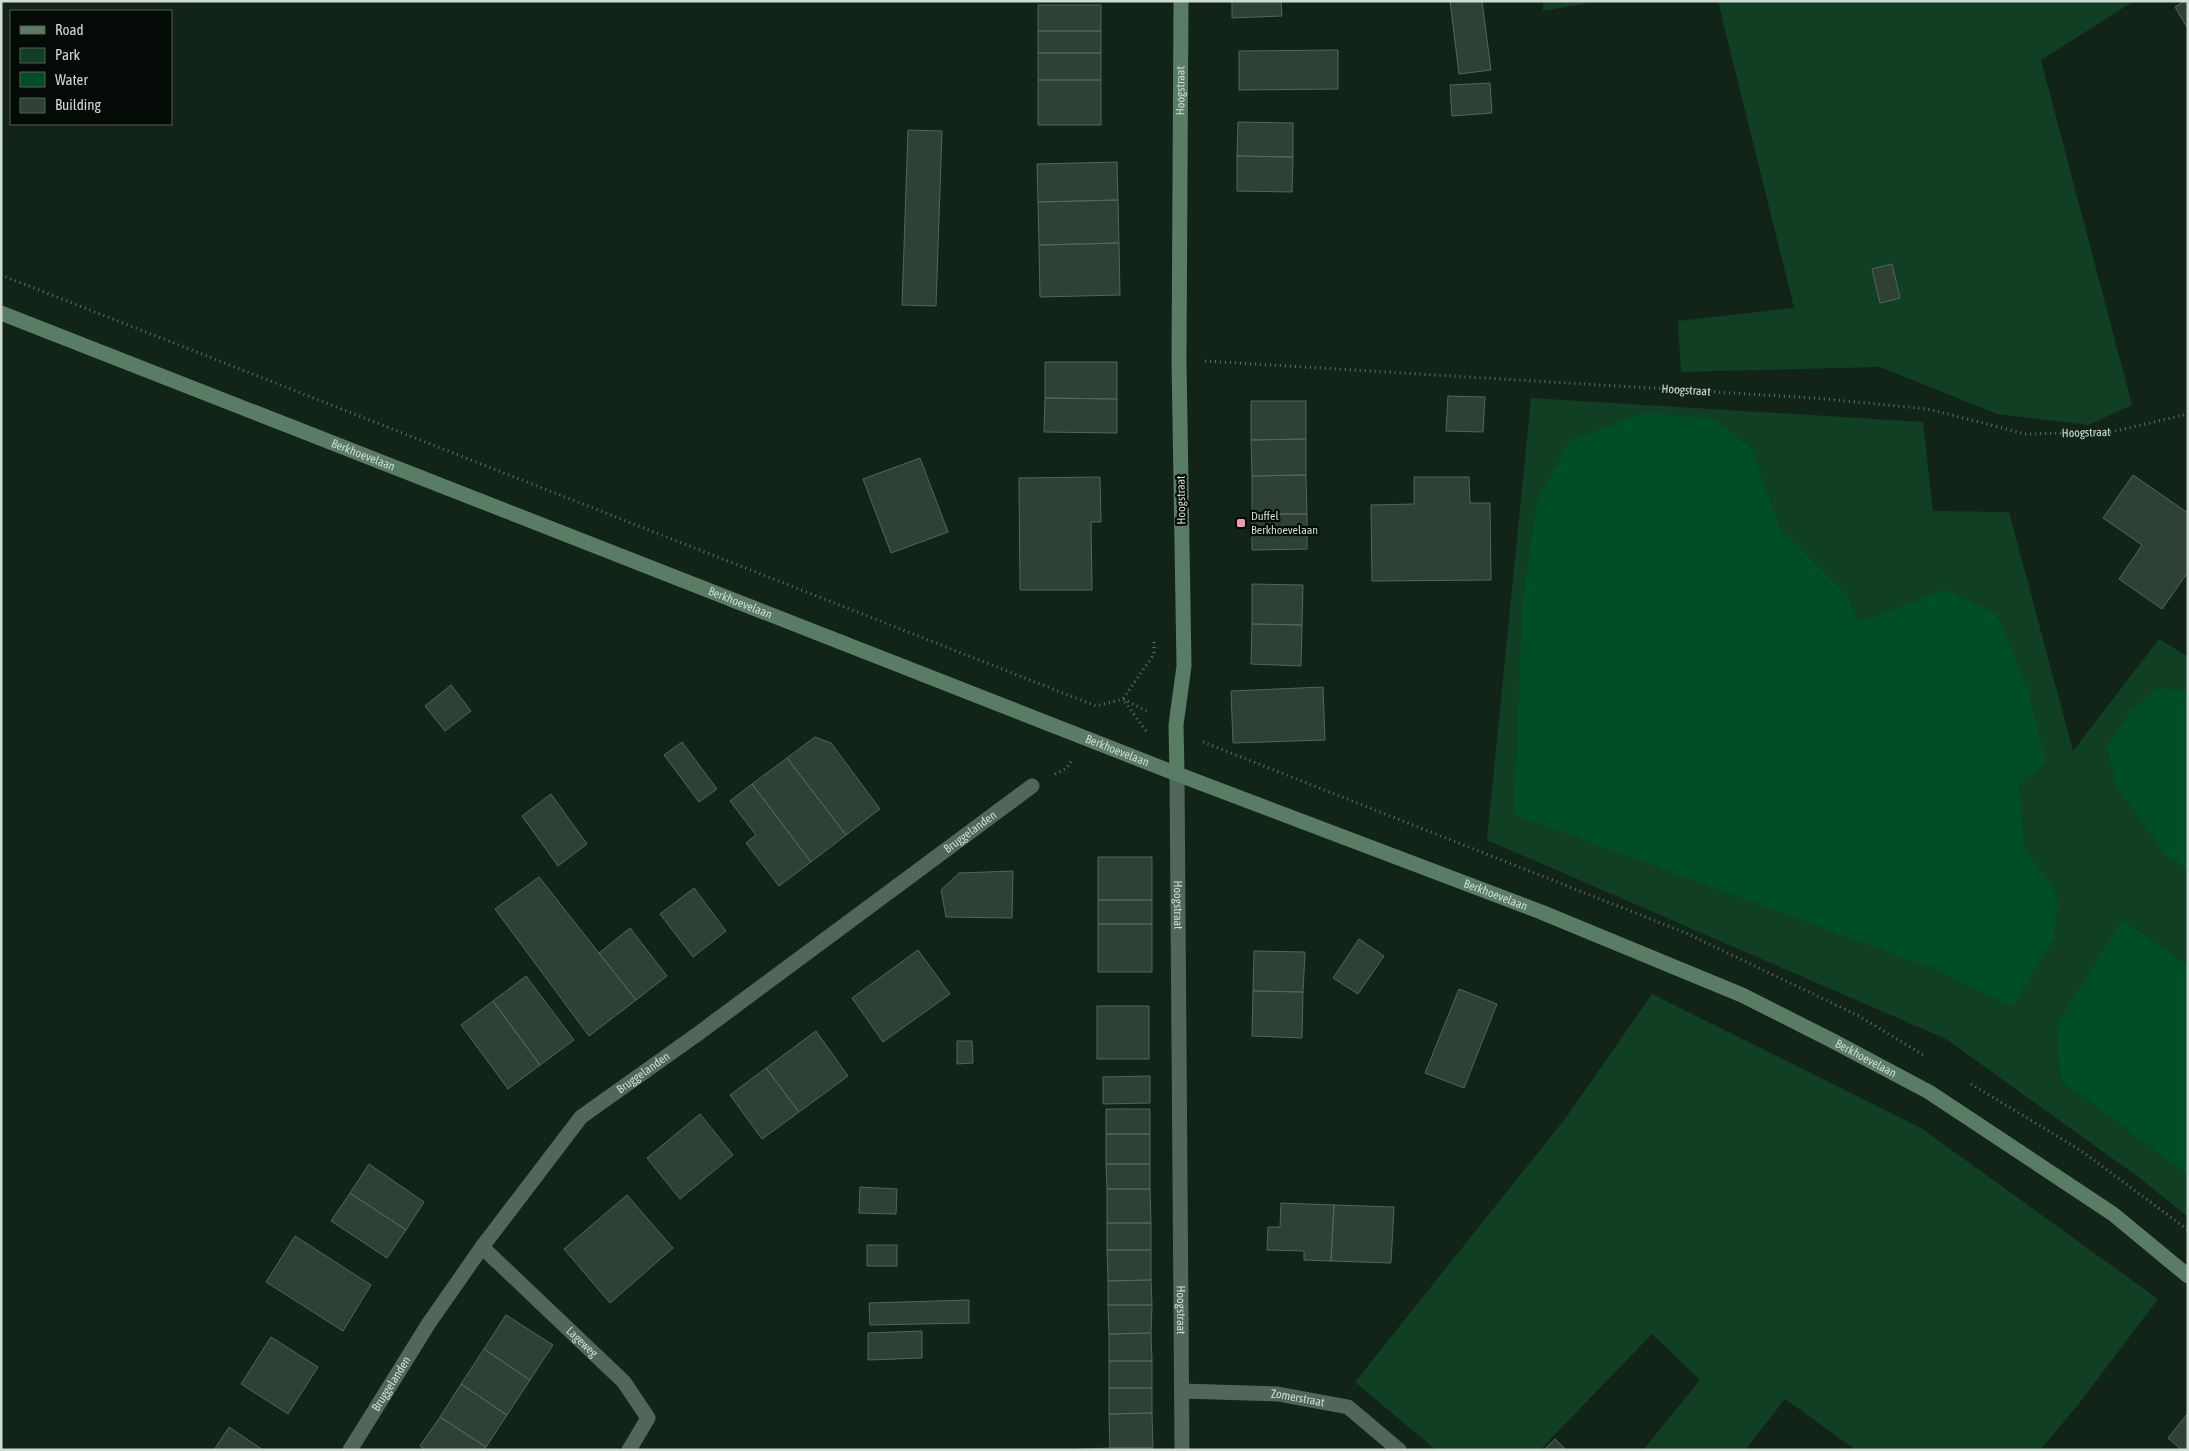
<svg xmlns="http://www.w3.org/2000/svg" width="2189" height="1451" font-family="'Asap Condensed',sans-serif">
  <rect width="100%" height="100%" fill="#122317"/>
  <path fill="#113f24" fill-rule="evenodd" d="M1543,1H1599L1543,11Z
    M1718,1H2134L2041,60L2132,405L2088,425L1997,414L1880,367L1681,372L1678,321L1794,308Z
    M1531,398L1923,422L1933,511L2009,512L2073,751L2159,639L2188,657V693L2160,686L2166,856L2188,870V966L2123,919L2061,1081L2188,1176V1217L2141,1179L1946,1039L1487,840ZM1752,448L1780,528L1847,594L1858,622L1945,591L2019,786L2025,847L2058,894L2012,1006L1927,966Z
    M1652,994L1921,1128L2158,1299L2078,1405L2040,1450H1856L1785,1399L1745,1450H1643L1700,1380L1652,1334L1540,1450H1436L1355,1382L1565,1119Z"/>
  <path fill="#004e28" d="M1644,413L1713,419L1752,448L1780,528L1847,594L1858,622L1945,590L1997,614L2027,688L2046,761L2019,786L2025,847L2058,894L2054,939L2012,1007L1927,966L1514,814L1523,600L1537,501L1570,440Z
    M2160,686L2188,693V870L2166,856L2117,787L2107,748L2130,712Z
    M2123,919L2188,966V1176L2061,1081L2057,1025Z"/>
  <path fill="#2e4134" stroke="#536759" d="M1232,1H1281L1282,16L1232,18Z
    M1450,1H1482L1491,70L1459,74Z
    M2185,1H2188V29L2175,7Z
    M1038,5H1101V31H1038Z
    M1038,31H1101V53H1038Z
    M1338,50V89L1239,90V51Z
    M1038,53H1101V80H1038Z
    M1038,80H1101V125H1038Z
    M1490,83L1492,113L1452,116L1450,85Z
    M1238,122L1293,123V157L1237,156Z
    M908,130L942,131L936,306L902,305Z
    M1237,156L1293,157L1292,192L1237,191Z
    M1117,162L1118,200L1038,202L1037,164Z
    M1118,200L1119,243L1039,245L1038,202Z
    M1119,243L1120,295L1040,297L1039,245Z
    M1892,264L1900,298L1880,303L1872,269Z
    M1045,362H1117V399L1045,398Z
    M1448,396L1485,397L1483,432L1446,431Z
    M1045,398L1117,399V433L1044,432Z
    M1251,401H1306V439L1251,440Z
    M1306,439V475L1252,476L1251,440Z
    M920,458L948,532L891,553L863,479Z
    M1306,475L1307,514H1252V476Z
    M2133,475L2188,513V572L2162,609L2119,579L2142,545L2103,518Z
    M1100,477L1101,522H1091L1092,590H1020L1019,478Z
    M1414,477H1469L1470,503H1490L1491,580L1372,581L1371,505L1414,504Z
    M1252,514H1307V549L1252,550Z
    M1252,584L1303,585L1302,625L1252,624Z
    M1252,624L1302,625L1301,666L1251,664Z
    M451,685L471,711L445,731L425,706Z
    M1323,687L1325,740L1233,743L1231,691Z
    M815,737L831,743L880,809L846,835L787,758Z
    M682,742L717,789L699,802L664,755Z
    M787,758L846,835L811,862L752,784Z
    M752,784L811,862L779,886L746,843L756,835L730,801Z
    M551,794L587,844L558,866L522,816Z
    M1098,857H1152V900H1098Z
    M1013,871L1012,918L946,917L941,890L959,873Z
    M539,877L636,1000L589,1036L495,909Z
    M694,888L726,931L693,957L660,914Z
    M1098,900H1152V924H1098Z
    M1098,924H1152V972H1098Z
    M630,928L667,976L636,1000L599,953Z
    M1359,939L1384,956L1358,994L1333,978Z
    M918,950L950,994L883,1042L852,998Z
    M1254,951L1305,952L1303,992L1253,991Z
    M526,976L574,1040L540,1065L493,1001Z
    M1459,989L1497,1004L1464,1088L1425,1073Z
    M1253,991L1303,992L1302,1038L1252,1036Z
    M493,1001L540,1065L508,1089L461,1025Z
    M1097,1006H1149V1059H1097Z
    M816,1031L848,1076L799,1112L766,1068Z
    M957,1041H972L973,1063L957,1064Z
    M766,1068L799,1112L762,1139L730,1095Z
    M1150,1076V1103L1103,1104V1077Z
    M1106,1109H1150V1134H1106Z
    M700,1114L733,1155L680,1199L647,1158Z
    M1106,1134H1150V1164H1106Z
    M369,1164L424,1202L406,1230L350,1193Z
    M1106,1164H1150V1189H1107Z
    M860,1187L897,1189L896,1214L859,1213Z
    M1107,1189H1150L1151,1223H1107Z
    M350,1193L406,1230L387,1258L331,1221Z
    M627,1195L673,1248L610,1303L564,1249Z
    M1281,1203L1334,1205L1331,1261L1304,1260V1251L1267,1250L1268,1227H1280Z
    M1334,1205L1394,1207L1391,1263L1331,1261Z
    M1107,1223H1151V1250H1107Z
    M295,1236L371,1285L343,1331L266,1282Z
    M867,1245H897V1266H867Z
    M1107,1250H1151V1280L1108,1281Z
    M1151,1280L1152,1305H1108V1281Z
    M969,1300V1323L870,1325L869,1303Z
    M1108,1305H1152L1151,1333L1109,1334Z
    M506,1315L553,1345L530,1380L484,1349Z
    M922,1331V1358L868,1360V1333Z
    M1151,1333L1152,1361H1109V1334Z
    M271,1337L318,1367L288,1414L241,1384Z
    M484,1349L530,1380L507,1415L461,1384Z
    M1109,1361H1152V1388H1109Z
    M461,1384L507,1415L486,1447L440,1417Z
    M1109,1388H1152V1413L1109,1414Z
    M1152,1413L1153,1448H1110L1109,1414Z
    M2188,1413V1450H2182L2168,1438Z
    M440,1417L486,1447L484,1450H426L420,1446Z
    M229,1427L263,1450H214Z
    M1555,1439L1566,1450H1544Z
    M1110,1448H1153V1450H1061Z"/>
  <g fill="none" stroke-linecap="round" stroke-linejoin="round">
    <g stroke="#637267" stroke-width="3" stroke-dasharray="1 4" stroke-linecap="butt">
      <path d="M1,275L1096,706L1123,699L1149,712"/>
      <path id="s1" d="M1205,361L1815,398L1928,409L2025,434L2111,432L2188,414"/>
      <path d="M1146,731L1123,699L1154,654V641"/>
      <path d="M1203,742L1686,933L1859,1016L1925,1056"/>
      <path d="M1055,774L1067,768L1071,761"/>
      <path d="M1971,1084L2080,1150L2188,1230"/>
    </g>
    <g stroke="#536759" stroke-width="15">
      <path id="s2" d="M1177,774L1182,1450"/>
      <path id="s3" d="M482,1247L624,1382L648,1418L629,1450"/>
      <path id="s4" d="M1182,1391L1278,1394L1348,1407L1399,1450"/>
      <path id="s5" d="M350,1450L429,1323L482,1247L581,1117L699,1033L1032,786"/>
    </g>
    <g stroke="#597c64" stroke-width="15">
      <path id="s6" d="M1,313L1177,774L1541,912L1742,995L1833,1041L1929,1092L2113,1214L2188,1276"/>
      <path id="s7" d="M1177,774L1176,725L1184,666L1179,361L1181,1"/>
    </g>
  </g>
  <rect fill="#f29aaf" stroke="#040a06" stroke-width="2" x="1236" y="518" width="10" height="10" rx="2.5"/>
  <g text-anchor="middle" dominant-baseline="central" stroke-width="4.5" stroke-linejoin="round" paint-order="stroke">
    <g font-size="12" fill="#d0dbd3" stroke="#040a06">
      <text stroke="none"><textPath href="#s7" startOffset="684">Hoogstraat</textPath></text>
      <text stroke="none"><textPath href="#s1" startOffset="482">Hoogstraat</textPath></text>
      <text stroke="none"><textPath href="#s1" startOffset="886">Hoogstraat</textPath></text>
      <text stroke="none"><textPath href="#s6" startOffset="389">Berkhoevelaan</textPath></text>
      <text transform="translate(1181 500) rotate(-91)">Hoogstraat</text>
      <text stroke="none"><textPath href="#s6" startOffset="794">Berkhoevelaan</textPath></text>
      <text stroke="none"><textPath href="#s6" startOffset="1199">Berkhoevelaan</textPath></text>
      <text stroke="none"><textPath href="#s5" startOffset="888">Bruggelanden</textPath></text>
      <text stroke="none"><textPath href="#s6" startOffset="1604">Berkhoevelaan</textPath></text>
      <text stroke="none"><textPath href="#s2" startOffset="131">Hoogstraat</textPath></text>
      <text stroke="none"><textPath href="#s6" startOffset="2009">Berkhoevelaan</textPath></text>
      <text stroke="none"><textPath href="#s5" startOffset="482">Bruggelanden</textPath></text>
      <text stroke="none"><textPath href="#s2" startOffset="536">Hoogstraat</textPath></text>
      <text stroke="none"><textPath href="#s3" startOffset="138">Lageweg</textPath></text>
      <text stroke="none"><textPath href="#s5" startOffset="78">Bruggelanden</textPath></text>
      <text stroke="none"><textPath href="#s4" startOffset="116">Zomerstraat</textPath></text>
    </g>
    <g font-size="12" fill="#d0dbd3" stroke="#040a06" text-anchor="start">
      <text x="1251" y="516">Duffel<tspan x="1251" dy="14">Berkhoevelaan</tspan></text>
    </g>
  </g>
  <rect width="2189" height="1451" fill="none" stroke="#d0dbd3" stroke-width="5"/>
  <rect x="10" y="10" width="162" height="115" fill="#040a06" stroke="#565e58"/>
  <rect x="20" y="26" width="25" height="8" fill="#597c64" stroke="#565e58"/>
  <text x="55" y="35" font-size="15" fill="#d0dbd3">Road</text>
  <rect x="20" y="48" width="25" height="15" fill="#113f24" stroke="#565e58"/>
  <text x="55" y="60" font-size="15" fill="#d0dbd3">Park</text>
  <rect x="20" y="72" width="25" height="15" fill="#004e28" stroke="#565e58"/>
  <text x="55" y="85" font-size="15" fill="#d0dbd3">Water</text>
  <rect x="20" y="98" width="25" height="15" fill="#2e4134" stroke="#565e58"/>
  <text x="55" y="110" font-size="15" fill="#d0dbd3">Building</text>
</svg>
